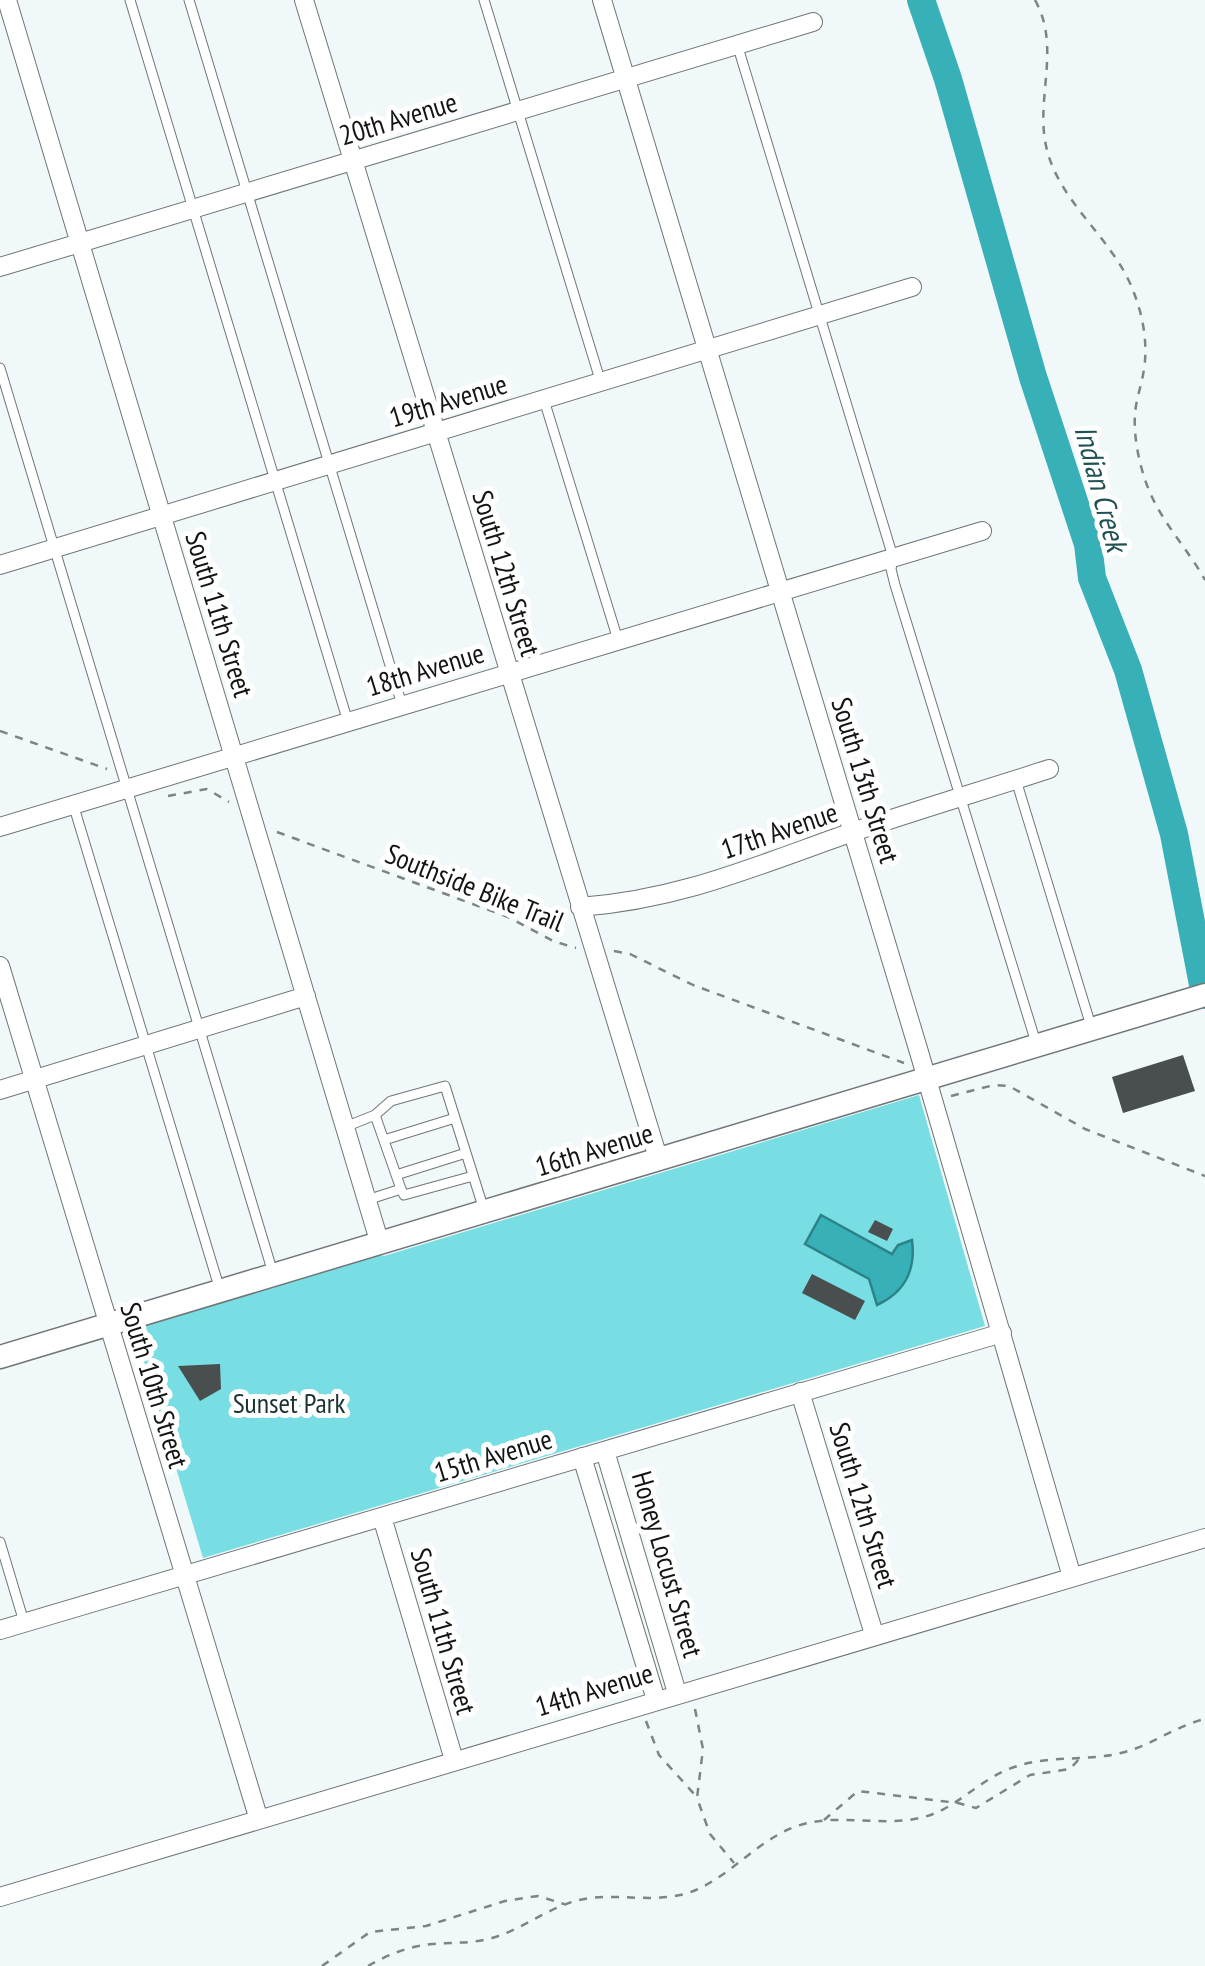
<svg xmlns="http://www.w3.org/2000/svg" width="1205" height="1966" font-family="'PT Sans Narrow',sans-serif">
  <rect width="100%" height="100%" fill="#f1f8f9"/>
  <path fill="#79dee4" d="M919,1095L985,1326L203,1558L131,1318L364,1249L384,1256Z"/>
  <path fill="#37b0b7" stroke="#2c8286" stroke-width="2.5" d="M821,1215L892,1254L898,1245L912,1240C916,1271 905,1292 877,1305L869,1279L805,1244Z"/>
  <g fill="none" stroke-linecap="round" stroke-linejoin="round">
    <path stroke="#37b0b7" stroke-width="28" d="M921,0L948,79L1033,377L1088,544L1092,578L1128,670L1174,834L1205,995"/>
  </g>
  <path fill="#494e4f" d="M1183,1055L1195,1091L1123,1113L1112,1077Z
    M875,1220L893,1229L887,1241L868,1232Z
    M812,1274L865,1301L855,1320L802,1293Z
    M220,1364L221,1389L200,1401L178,1366Z"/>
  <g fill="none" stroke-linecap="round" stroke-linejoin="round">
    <defs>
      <path id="service" d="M130,0L348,722
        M189,0L402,705
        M484,0L601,383
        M737,44L893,557L891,569L895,585L1037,1046
        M0,368L273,1273
        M544,400L618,640
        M1016,780L1091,1026
        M73,804L220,1290
        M345,1127L375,1115L391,1101L445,1086L484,1210
        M384,1140L455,1118
        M396,1175L466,1153
        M401,1189L404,1195L473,1176
        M367,1200L401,1189L375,1115
        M0,1542L24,1622"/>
      <path id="minor" d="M7,0L380,1244
        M304,0L659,1161
        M602,0L919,1052L1072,1577
        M0,267L813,22
        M0,565L912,287
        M0,827L982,531
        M580,907C673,900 744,871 830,840C902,814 976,793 1049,769
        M0,966L259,1820
        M0,1090L306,996
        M800,1392L874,1634
        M605,1451L677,1693
        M582,1457L656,1700
        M382,1517L454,1760
        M0,1630L1002,1333
        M0,1897L1205,1538"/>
      <path id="tertiary" d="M0,1357L1205,995"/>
    </defs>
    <use href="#service" stroke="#707677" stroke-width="11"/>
    <use href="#minor" stroke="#707677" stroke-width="20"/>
    <use href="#tertiary" stroke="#707677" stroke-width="25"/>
    <path stroke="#7e8383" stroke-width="2.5" stroke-dasharray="8 8" stroke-linecap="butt" d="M1035,0C1062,48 1034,100 1047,150C1061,205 1115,240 1134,293C1143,316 1148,344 1144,369C1142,384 1136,399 1135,414C1133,441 1142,479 1155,503C1169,530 1190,553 1205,580
      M0,731L107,769
      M168,796L207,789L229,802
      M277,832L508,917L553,941L576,948
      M614,951L630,954L693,985L904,1063
      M951,1096L994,1085L1009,1086L1085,1129L1205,1176
      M695,1709L703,1749L697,1798L710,1834L734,1863
      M646,1721L659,1755L696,1796
      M824,1820L858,1791L958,1803L976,1808L1030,1775L1070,1769L1080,1758
      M322,1966L370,1932L426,1926L505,1901L538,1896L564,1904
      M368,1966C387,1955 409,1946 432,1944C452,1942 472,1944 492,1938C527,1928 552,1903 590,1898C622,1894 655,1903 688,1893C729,1879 755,1841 797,1826C838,1812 882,1828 924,1817C957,1808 978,1781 1009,1769C1046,1754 1084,1762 1121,1753C1151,1746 1175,1726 1205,1719"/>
    <use href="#service" stroke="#fff" stroke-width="9"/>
    <use href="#minor" stroke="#fff" stroke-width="18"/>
    <use href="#tertiary" stroke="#fff" stroke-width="22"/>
  </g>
  <g text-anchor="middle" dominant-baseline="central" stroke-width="10" stroke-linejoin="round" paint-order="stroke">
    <g font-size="28" fill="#131515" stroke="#fff">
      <text transform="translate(398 118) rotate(-17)">20th Avenue</text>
      <text transform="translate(448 400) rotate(-17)">19th Avenue</text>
      <text transform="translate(507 573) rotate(73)">South 12th Street</text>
      <text transform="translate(220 614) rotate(73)">South 11th Street</text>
      <text transform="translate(425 669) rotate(-17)">18th Avenue</text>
      <text transform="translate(866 780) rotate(73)">South 13th Street</text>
      <text transform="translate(779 830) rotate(-19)">17th Avenue</text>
      <text transform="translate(475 887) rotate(22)">Southside Bike Trail</text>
      <text transform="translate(594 1149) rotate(-17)">16th Avenue</text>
      <text transform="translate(155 1385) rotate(73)">South 10th Street</text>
      <text transform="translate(493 1455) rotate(-17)">15th Avenue</text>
      <text transform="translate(864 1505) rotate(73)">South 12th Street</text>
      <text transform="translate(668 1564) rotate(74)">Honey Locust Street</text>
      <text transform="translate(444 1631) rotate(74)">South 11th Street</text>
      <text transform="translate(594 1689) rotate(-17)">14th Avenue</text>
    </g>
    <g font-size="28" fill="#1d3233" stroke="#fff">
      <text x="289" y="1402">Sunset Park</text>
    </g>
    <g font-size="30" font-style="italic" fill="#1f5154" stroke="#fff">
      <text transform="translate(1102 488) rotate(75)">Indian Creek</text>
    </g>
  </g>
</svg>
